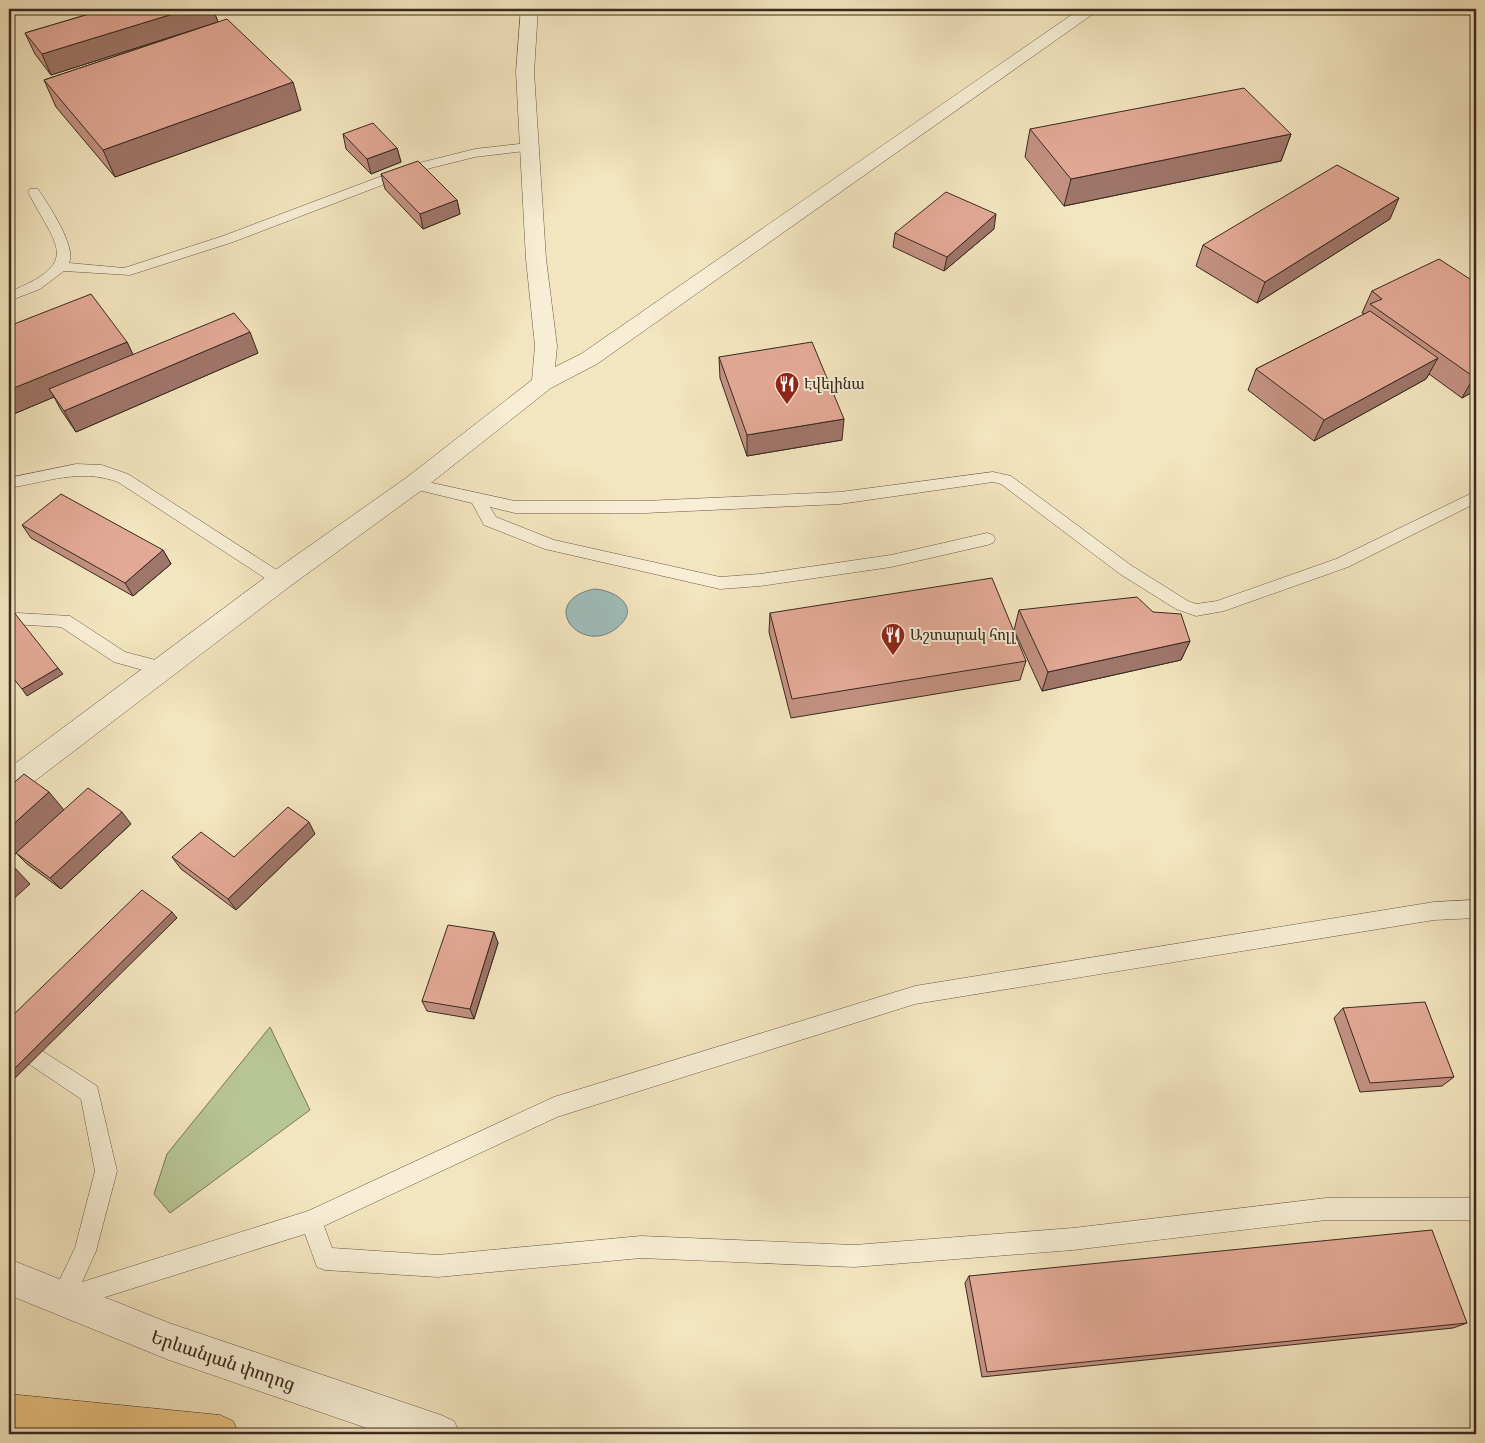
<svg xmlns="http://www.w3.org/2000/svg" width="1485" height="1443" font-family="'IM FELL French Canon','Noto Serif Armenian',serif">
  <rect width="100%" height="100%" fill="#f3e5bf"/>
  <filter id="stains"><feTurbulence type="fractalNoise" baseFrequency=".004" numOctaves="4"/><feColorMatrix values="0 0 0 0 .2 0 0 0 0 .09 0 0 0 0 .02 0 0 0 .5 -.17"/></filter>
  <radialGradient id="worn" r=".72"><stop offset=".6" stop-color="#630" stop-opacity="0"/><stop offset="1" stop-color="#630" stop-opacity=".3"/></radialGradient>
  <path fill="#b8c594" stroke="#78785a" d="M270,1027L310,1110L170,1213L154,1194L167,1154Z"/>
  <path fill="#9ebdba" stroke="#75827c" d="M594,589C615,590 642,607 618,627C582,658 535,602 594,589Z"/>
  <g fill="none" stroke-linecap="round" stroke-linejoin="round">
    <defs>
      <path id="service" d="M529,143L533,144L535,147L533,150L475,157L419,171L233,242L130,275L64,271L40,289L9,301V292C82,262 57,248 28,192L30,189H38C48,204 77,247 69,263L124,268L223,236L411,165L475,149Z
        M76,464L102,465L128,474L286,576L288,580L286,584L280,586L274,584L118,482C81,468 46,482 9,488V478Z
        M993,472L1011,476L1132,566L1188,601L1196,604L1217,601L1336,559L1476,491V503L1348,567L1224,611L1196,616L1176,609L1120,574L1001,484L993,482L840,504L645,513H515L490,507L496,517L554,540L720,577L760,574L891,555L987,533L993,535L995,539L993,543L987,545L891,567L760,586L720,589L545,549L484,525L472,503L414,489L409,488L406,484L409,480L414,479L515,501H645L840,492Z
        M18,613L70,616L125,652L167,663L169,668L167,673L161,675L114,662L61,627L12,624L10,619L12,614Z
        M1476,900V918L1434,920L915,1004L557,1117L324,1226L332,1248L438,1255L641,1236L854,1245L1073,1228L1326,1198H1476V1220H1326L1073,1250L854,1267L641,1258L438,1277L325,1270L317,1267L305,1234L61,1311L53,1308L50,1300L75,1248L95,1171L81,1099L29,1064L26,1057L29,1050L36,1047L97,1086L117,1171L96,1251L82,1282L308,1211L554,1097L915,986L1434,902Z"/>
      <path id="minor" d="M521,9H538L534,72L546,259L557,346L555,367L581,354L1080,9H1100L597,364L551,388L422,490L289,587L19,793L9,796V768L271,573L406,478L532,380L535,346L526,259L516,72Z
        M9,1259L169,1323L441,1415L454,1421L460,1434H384L169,1360L9,1295Z"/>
      <path id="trunk" d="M9,1394L220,1415L233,1421L239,1434H33L9,1432Z"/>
    </defs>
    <use href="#service" stroke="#675947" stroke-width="1"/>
    <use href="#minor" stroke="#675947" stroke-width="1"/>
    <use href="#trunk" stroke="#382a1f" stroke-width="1"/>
    <use href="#service" fill="#f7eed5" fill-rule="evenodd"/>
    <use href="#minor" fill="#f7eed5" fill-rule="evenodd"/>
    <use href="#trunk" fill="#eac280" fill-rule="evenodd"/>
  </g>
  <path fill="#c39182" stroke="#382a1f" d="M106,9H213L218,22L301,110L115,177L56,107L44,80L203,27L51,75L35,54L25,33Z
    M1030,129L1291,134L1281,161L1064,206L1025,157Z
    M343,134L397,148L401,162L371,174L346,149Z
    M381,174L457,200L460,214L423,229L385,189Z
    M1390,219L1257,303L1196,266L1203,245Z
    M994,229L944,271L893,247L895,233Z
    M1476,283V390L1462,398L1429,374L1426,379L1314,441L1248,390L1256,369L1365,314L1362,313L1372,291Z
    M127,342L133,355L258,353L76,432L61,410L54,397L9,416Z
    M719,357L842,440L747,456L720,378Z
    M22,525L163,550L171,564L133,596L31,538Z
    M1019,610L1153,612L1190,641L1181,660L1042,691L1014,630Z
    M770,613L1026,661L1020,680L791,718L769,632Z
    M9,787L64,810L131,824L61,889L27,864L16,853L9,860Z
    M315,834L236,910L181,869L172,857H234Z
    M498,943L474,1019L427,1011L422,1001Z
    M1343,1008L1454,1077L1442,1086L1360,1092L1334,1018Z
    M969,1276L1467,1323L1453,1328L982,1377L965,1283Z"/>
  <path fill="#9f766a" stroke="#382a1f" d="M189,9H213L218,22L51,75L42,54Z
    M293,82L301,110L115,177L103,150Z
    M1291,134L1281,161L1064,206L1071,179Z
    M397,148L401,162L371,174L367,159Z
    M1399,198L1390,219L1257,303L1265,282Z
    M457,200L460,214L423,229L420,214Z
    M996,214L994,229L944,271L947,257Z
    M250,332L258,353L76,432L64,411Z
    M127,342L137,363L49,389L54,397L9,416V390Z
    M1438,358L1426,379L1314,441L1324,420Z
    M1476,376V390L1462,398L1474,377Z
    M844,419L842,440L747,456V435Z
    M163,550L171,564L133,596L125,583Z
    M1190,641L1181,660L1042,691L1048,672Z
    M58,668L63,674L27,696L22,689Z
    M49,792L64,810L9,860V828Z
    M122,812L131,824L61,889L50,878Z
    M309,822L315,834L236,910L228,899Z
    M14,867L30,884L9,903V872Z
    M172,912L177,918L9,1084V1074Z
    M494,932L498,943L474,1019L470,1009Z"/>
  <path fill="#e3a997" stroke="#382a1f" d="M106,9H189L42,54L25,33Z
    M227,19L293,82L103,150L44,80Z
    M1244,88L1291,134L1071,179L1030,129Z
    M373,123L397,148L367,159L343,134Z
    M418,161L457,200L420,214L381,174Z
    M1337,165L1399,198L1265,282L1203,245Z
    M946,192L996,214L947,257L895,233Z
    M1439,259L1476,283V376L1474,377L1370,304L1382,299L1372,291Z
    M91,294L127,342L9,390V326Z
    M1370,311L1438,358L1324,420L1256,369Z
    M234,313L250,332L64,411L49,389Z
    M812,342L844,419L747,435L719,357Z
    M61,494L163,550L125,583L22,525Z
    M992,578L1026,661L792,699L770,613Z
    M1137,597L1153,612L1181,614L1190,641L1048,672L1019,610Z
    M9,606L58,668L22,689L9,673Z
    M24,774L49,792L9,828V787Z
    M88,788L122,812L50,878L16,853Z
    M288,807L309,822L228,899L172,857L201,832L234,857Z
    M9,862L14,867L9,872Z
    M142,890L172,912L9,1074V1019Z
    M448,925L494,932L470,1009L422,1001Z
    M1425,1002L1454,1077L1370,1083L1343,1008Z
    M1432,1230L1467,1323L987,1372L969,1276Z"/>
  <defs>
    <symbol id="restaurant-pin" viewBox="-11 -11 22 30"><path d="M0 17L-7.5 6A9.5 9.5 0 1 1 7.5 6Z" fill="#8f2418" stroke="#f7eed5"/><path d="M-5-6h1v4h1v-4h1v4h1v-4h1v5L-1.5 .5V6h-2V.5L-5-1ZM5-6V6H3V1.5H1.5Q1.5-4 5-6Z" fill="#fff"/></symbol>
  </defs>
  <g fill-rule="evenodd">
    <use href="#restaurant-pin" x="773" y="370" width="28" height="38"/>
    <use href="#restaurant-pin" x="879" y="621" width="28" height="38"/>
  </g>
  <g text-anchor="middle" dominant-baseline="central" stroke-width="4" stroke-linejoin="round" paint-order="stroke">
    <g font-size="15" fill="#382a1f" stroke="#f7eed5" text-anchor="start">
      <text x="804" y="384">Էվելինա</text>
      <text x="910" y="635">Աշտարակ հոլլ</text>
    </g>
    <g font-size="18" fill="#382a1f" stroke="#f7eed5">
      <text transform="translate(223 1361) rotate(19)">Երևանյան փողոց</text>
    </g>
  </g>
  <rect width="1485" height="1443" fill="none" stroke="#f3e5bf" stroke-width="30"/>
  <rect x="10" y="10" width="1465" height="1423" fill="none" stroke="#382a1f" stroke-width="2.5"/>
  <rect x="15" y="15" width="1455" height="1413" fill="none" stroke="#382a1f"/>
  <rect width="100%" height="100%" filter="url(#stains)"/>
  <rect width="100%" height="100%" fill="url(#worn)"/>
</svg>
